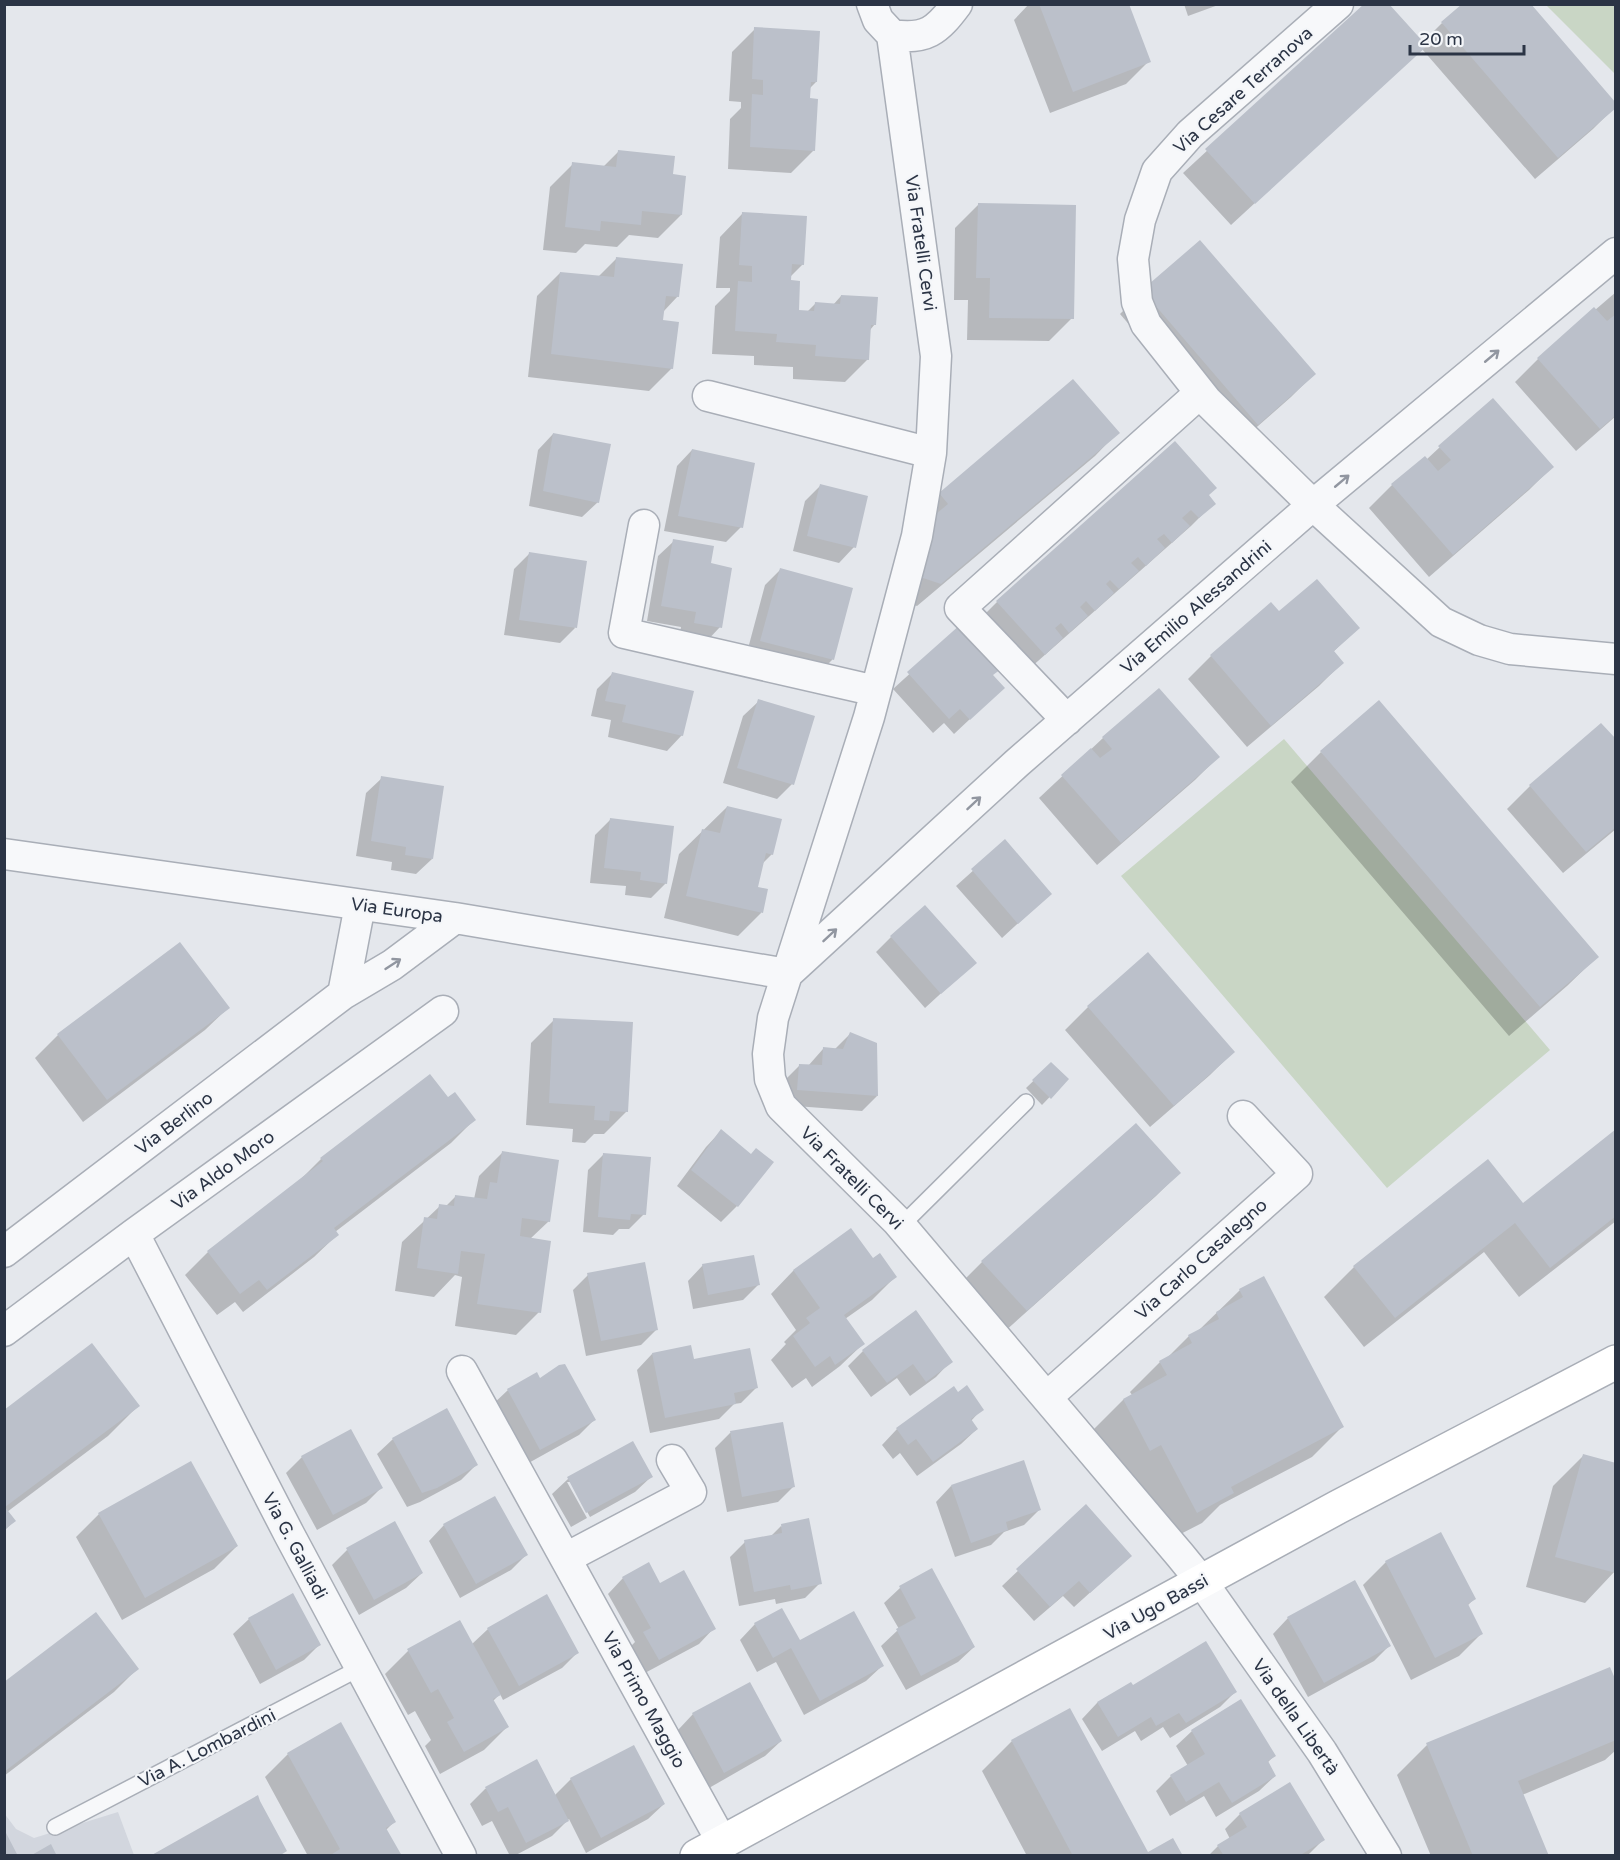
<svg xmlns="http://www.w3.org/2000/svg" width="1620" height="1860" font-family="'Varela Round',sans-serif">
  <rect width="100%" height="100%" fill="#e4e7ec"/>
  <path fill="#d2d6de" d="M118,1812L134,1855H5L4,1813L16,1829L34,1838Z"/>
  <path fill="#c9d6c5" d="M1546,5H1615V74Z
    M1284,739L1550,1050L1387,1188L1121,876Z"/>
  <path fill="#0003" d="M1029,4H1127L1149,61L1126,84L1050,113L1014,20Z
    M1184,4H1221L1188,16Z
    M1366,4L1422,43L1442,23L1616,106L1593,129L1535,179L1422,49L1231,225L1183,173Z
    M755,29L816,82L809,89L814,150L791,173L728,169L730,119L741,108V102L729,101L732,52Z
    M618,152L671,176L681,215L658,238L629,235L617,247L585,244L576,253L543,250L550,187L573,164L603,167Z
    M978,205L1072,318L1049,341L967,340L968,300H954L955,228Z
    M742,214L803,264L790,277L797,312H807L815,304L833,305L841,296L875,324L870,330L868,359L845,382L793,379V367L754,365V356L712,354L715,306L730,291V288H716L720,237Z
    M617,258L678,296L663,312L662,321L672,368L649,391L528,377L537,296L560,273L598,277Z
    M1143,291L1314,374L1291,397L1234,447L1120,314Z
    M1616,292V416L1576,451L1515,382L1538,359Z
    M1073,381L1117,433L1095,456L917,606L898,600L917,517L940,494Z
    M553,434L598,502L582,517L529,506L538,450Z
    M1440,447L1552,467L1529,490L1429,577L1369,508L1392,485L1426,460Z
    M692,450L741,527L726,542L664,531L677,466Z
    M820,486L854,547L839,563L793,551L805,501Z
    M1207,496L1214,503L1191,526L1021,676L974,625L997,602Z
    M674,541L710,565L720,627L705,643L679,638L681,627L647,621L658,556Z
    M529,554L575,628L560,643L504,635L514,569Z
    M780,570L851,589L832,660L817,675L746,656L765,585Z
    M1271,604L1279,614L1358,628L1333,652L1342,663L1319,686L1247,747L1188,679L1211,656Z
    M961,627L992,675L1003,688L954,734L944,723L933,733L893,689Z
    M612,674L682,735L667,751L608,737L611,720L591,716L597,689Z
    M1159,690L1218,757L1195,780L1097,865L1039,798L1103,738Z
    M759,701L792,784L777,799L723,783L743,716Z
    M1616,742V829L1563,873L1507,809L1530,786Z
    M1321,752L1597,957L1567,986L1509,1036L1291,782Z
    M382,778L432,859L416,874L391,870L392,862L356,856L366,793Z
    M727,807L772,854L762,864L757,888L761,913L738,936L664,918L679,854Z
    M610,820L666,883L651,898L625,895L626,886L590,883L595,835Z
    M1005,842L1050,894L1002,938L956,886Z
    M891,937L974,963L925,1008L876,952Z
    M180,944L228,1008L205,1030L83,1122L35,1058L58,1035Z
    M1147,954L1233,1052L1210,1075L1150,1127L1065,1030L1088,1007Z
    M554,1020L627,1111L604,1134H594L585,1143L572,1142L573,1129L526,1125L531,1043Z
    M851,1033L877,1096L862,1111L782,1105L784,1081L800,1065L808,1066L823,1049H835Z
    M1051,1064L1067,1079L1042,1105L1026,1088Z
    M430,1076L448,1099L474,1120L451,1143L335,1232L337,1235L314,1257L243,1312L235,1302L217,1315L185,1275L208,1252L298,1182L321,1159Z
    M721,1131L750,1156L772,1163L737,1206L721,1222L677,1186L706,1147Z
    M1616,1131V1221L1519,1297L1484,1252L1364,1347L1324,1297L1354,1267L1523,1205Z
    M502,1153L549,1221L530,1239L539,1312L516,1335L455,1326L462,1277L455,1275L434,1297L395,1291L402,1242L440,1206H446L456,1196L474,1199L479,1176Z
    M603,1155L644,1214L629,1229H619L613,1235L583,1232L588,1170Z
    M1179,1173L1156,1196L1003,1333L959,1285L982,1262Z
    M851,1230L873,1260L895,1277L872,1300L845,1319L863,1344L840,1366L812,1387L806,1378L792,1388L771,1360L786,1344L784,1342L796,1330L771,1294L793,1271Z
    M703,1265L758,1285L743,1300L693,1309L688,1281Z
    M588,1275L656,1330L641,1345L586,1356L573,1290Z
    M1264,1278L1342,1427L1312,1457L1220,1505L1202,1523L1167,1541L1093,1430L1123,1400L1132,1395L1130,1392L1160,1362L1166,1359L1189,1336L1198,1331L1240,1290Z
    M863,1351L951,1361L936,1377L910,1396L897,1378L871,1397L848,1366Z
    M652,1354L693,1361L757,1387L741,1403L734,1404L719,1419L650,1433L637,1370Z
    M508,1390L594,1420L579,1435L525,1465L492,1405Z
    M958,1394L982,1409L971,1421L977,1429L961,1444L917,1476L900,1453L893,1459L882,1445L897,1429Z
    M138,1406L108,1436L7,1512L14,1521L4,1531V1412Z
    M782,1423L794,1486L778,1502L727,1512L715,1448L730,1433Z
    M350,1431L381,1488L366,1503L317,1530L286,1473L302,1457Z
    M393,1439L476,1465L461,1480L420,1502L407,1507L377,1454Z
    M632,1443L651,1477L635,1492L590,1517L571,1482H567L587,1518L571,1527L552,1494L568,1479Z
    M1583,1456L1616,1570L1585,1603L1526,1587L1553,1486Z
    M190,1463L237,1546L214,1569L122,1620L76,1537L99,1514Z
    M951,1486L1039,1510L1024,1525L1004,1532L991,1545L955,1557L936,1502Z
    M1086,1506L1114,1571L1074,1607L1063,1596L1034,1621L1002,1586Z
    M444,1525L526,1555L511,1570L460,1598L429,1541Z
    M781,1526L820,1583L805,1598L776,1604L775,1599L739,1606L730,1557L745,1542L770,1537Z
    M347,1550L422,1573L406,1588L359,1615L332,1565Z
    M1386,1562L1474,1599L1467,1606L1481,1634L1459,1656L1411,1680L1363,1585Z
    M932,1570L974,1647L958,1662L906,1690L881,1646L899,1629L884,1603L900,1588Z
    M623,1578L660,1585L714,1628L699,1644L643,1674L629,1648L635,1642L608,1594Z
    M292,1595L319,1645L304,1660L260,1684L233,1634L249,1619Z
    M1288,1618L1389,1646L1374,1661L1308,1697L1273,1634Z
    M460,1622L472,1644L488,1629L577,1653L562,1668L503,1700L500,1694L493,1701L507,1727L484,1750L440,1774L425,1746L431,1740L415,1711L408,1715L385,1674L408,1651Z
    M755,1624L799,1642L882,1666L866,1681L804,1715L776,1662L757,1672L740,1640Z
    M137,1669L114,1692L4,1776V1684Z
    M1130,1684L1133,1687L1235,1692L1220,1707L1170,1738L1163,1727L1141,1741L1135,1731L1102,1751L1082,1719L1097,1703Z
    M1616,1685V1750L1605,1760L1522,1795L1547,1856H1431L1397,1775L1427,1745Z
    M693,1714L781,1741L765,1756L709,1788L678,1730Z
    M1192,1731L1274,1756L1267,1763L1275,1776L1259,1791L1216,1817L1204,1796L1170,1816L1156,1791L1171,1776L1188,1766L1176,1746Z
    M1012,1741L1147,1854L1181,1856H1027L982,1771Z
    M288,1754L394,1822L386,1830L400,1856H308L265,1777Z
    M537,1761L555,1795L571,1779L664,1804L648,1819L586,1853L569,1819L552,1836L514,1856H510L492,1821L482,1826L470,1804L485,1789Z
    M1240,1814L1323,1840L1307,1856H1208L1218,1846L1230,1839L1225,1829Z"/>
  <path fill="#bbc0ca" d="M1039,4H1129L1151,62L1073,92Z
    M1364,4H1389L1427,46L1255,204L1205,149Z
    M1462,4H1531L1616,103V108L1558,158L1441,22Z
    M754,27L820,31L817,82H811L810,98L818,99L815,151L750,147L752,94L763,95V80L752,79Z
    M618,150L675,156L673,174L686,176L682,215L642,211L641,225L601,221L600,231L565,227L572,162L616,167Z
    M978,203L1076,205L1074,319L989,318L990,278H976Z
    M742,212L807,216L804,265L792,264L791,280L800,281L799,310L814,311L815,302L840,304L841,295L878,297L876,325H871L869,360L815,356L816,345L776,342L777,334L735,331L738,281L752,282V266L739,265Z
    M1200,240L1316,374L1258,425L1142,290Z
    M616,257L683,264L679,297L666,296L663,320L679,322L673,369L551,354L560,272L614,277Z
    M1594,307L1607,321L1616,314V415L1600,429L1537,358Z
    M1073,379L1120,433L941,584L920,577L936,514L948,504L939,493Z
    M1493,398L1554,467L1453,555L1391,484L1425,456L1438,471L1451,460L1438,446Z
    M553,433L611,444L599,503L543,491Z
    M1175,441L1217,488L1209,495L1216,504L1199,518L1191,510L1182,518L1190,526L1172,543L1164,534L1157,539L1165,548L1146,566L1138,557L1131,563L1139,571L1119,589L1110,580L1106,584L1114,593L1095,611L1086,601L1080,607L1088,616L1069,633L1061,623L1055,628L1063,638L1045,655L996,601Z
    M692,449L755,463L743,528L678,516Z
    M820,484L868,496L856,548L807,536Z
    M673,539L714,546L711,563L732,568L722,628L694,623L696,612L661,606Z
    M529,552L587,561L577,628L519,620Z
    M780,568L853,588L834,660L760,641Z
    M1317,579L1360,628L1334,651L1344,663L1271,726L1210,655L1271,602L1279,611Z
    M961,624L1001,669L993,675L1005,688L970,720L960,709L949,719L907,672Z
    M612,672L694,691L683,736L622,722L626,705L605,701Z
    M1159,688L1220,757L1121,843L1061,775L1091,748L1100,758L1112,749L1102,737Z
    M758,699L815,716L794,785L737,768Z
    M1379,700L1599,957L1540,1007L1320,751Z
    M1601,723L1616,739V827L1586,852L1529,785Z
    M381,776L444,786L433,859L405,855L406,847L371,841Z
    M727,806L782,819L773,855L766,853L758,887L768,889L763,913L686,896L702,829L720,833Z
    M610,818L674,826L667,884L640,880L641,872L604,868Z
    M1005,839L1052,894L1018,924L971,869Z
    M925,905L977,963L941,994L890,936Z
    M180,942L230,1008L107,1100L57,1034Z
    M1148,952L1235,1052L1174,1106L1087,1006Z
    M553,1018L633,1022L628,1112L610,1111L609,1121L594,1120L595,1106L549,1103Z
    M850,1032L877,1043L878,1096L797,1090L799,1064L822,1065L823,1047L843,1049Z
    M1051,1062L1069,1079L1051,1099L1032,1080Z
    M430,1074L448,1097L455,1092L476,1120L334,1228L339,1235L267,1290L259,1280L240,1294L207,1251L323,1161L320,1158Z
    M1136,1123L1181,1173L1027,1311L981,1261Z
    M721,1129L751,1154L756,1148L774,1162L738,1207L691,1170Z
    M1616,1129V1216L1550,1268L1515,1223L1395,1318L1353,1266L1488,1159L1523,1203Z
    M502,1151L559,1160L550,1222L522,1218L520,1236L551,1241L541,1313L477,1304L485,1254L461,1251L458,1274L417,1268L424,1217L437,1219L439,1204L454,1206L455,1195L487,1199L490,1182L497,1183Z
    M603,1153L651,1157L646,1215L631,1214L630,1220L598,1217Z
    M851,1228L873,1258L880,1253L897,1277L844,1315L865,1344L835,1365L830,1356L815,1367L793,1336L810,1323L806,1318L820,1308L793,1270Z
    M754,1255L760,1285L708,1295L702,1264Z
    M645,1262L658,1330L601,1341L587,1273Z
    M1264,1276L1344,1427L1231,1487L1234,1493L1197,1513L1161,1445L1150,1451L1123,1399L1167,1375L1159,1361L1192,1343L1188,1335L1219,1319L1216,1312L1243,1297L1239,1289Z
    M916,1310L953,1362L926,1382L913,1364L887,1383L862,1350Z
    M92,1343L140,1406L5,1507L16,1521L4,1530V1410Z
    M691,1345L694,1359L750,1348L758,1388L734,1393L736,1404L665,1418L652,1353Z
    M565,1364L596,1420L540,1450L507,1389L537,1372L540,1378L559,1365Z
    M967,1385L984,1410L971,1419L978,1429L933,1462L916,1439L908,1445L896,1428L954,1386L958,1392Z
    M447,1408L478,1465L437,1488L422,1493L392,1438Z
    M783,1422L795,1487L742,1497L730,1431Z
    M351,1429L383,1488L333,1515L301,1456Z
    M633,1441L653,1477L586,1513L567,1477Z
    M1583,1454L1616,1463V1573L1555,1557Z
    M1024,1460L1041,1510L1006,1522L1008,1530L971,1543L951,1485Z
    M191,1461L238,1546L145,1598L98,1513Z
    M495,1496L528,1555L476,1584L443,1524Z
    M1086,1504L1132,1556L1090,1593L1079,1581L1050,1607L1016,1569Z
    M809,1518L822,1584L791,1590L790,1585L754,1592L744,1540L782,1533L781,1524Z
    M395,1521L423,1573L374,1600L346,1548Z
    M1441,1532L1476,1599L1468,1604L1483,1634L1435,1658L1385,1561Z
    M649,1562L660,1583L684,1570L716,1629L659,1660L643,1632L651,1628L622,1577Z
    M932,1568L975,1647L921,1676L896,1629L916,1618L899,1586Z
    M1355,1580L1391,1646L1324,1683L1287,1617Z
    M293,1593L321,1645L276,1670L248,1618Z
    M547,1594L579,1653L519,1686L487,1628Z
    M782,1608L800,1640L854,1611L884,1666L820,1701L791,1648L773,1658L754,1623Z
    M96,1612L139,1669L4,1772V1682Z
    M460,1620L501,1695L493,1699L509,1727L464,1752L447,1722L454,1718L438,1689L431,1693L407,1649Z
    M1206,1641L1237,1692L1186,1723L1179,1713L1156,1726L1151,1717L1118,1737L1097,1702L1131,1682L1133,1685Z
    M1610,1667L1616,1681V1740L1518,1781L1549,1856H1473L1426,1743Z
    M750,1682L782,1741L724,1773L692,1713Z
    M1241,1699L1276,1756L1268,1761L1276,1776L1232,1803L1219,1782L1186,1802L1170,1775L1205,1754L1191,1730Z
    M1070,1708L1148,1852L1173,1838L1183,1856H1073L1011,1740Z
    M341,1722L396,1822L386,1828L402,1856H329L340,1849L287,1753Z
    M634,1745L665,1804L601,1838L570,1778Z
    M537,1759L569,1821L526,1843L508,1807L498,1812L485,1787Z
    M1290,1782L1325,1840L1299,1856H1224L1217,1845L1247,1827L1239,1813Z
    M258,1795L260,1801L287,1851L279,1856H150Z
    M5,1831L18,1856H5Z
    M51,1844L57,1856H30Z"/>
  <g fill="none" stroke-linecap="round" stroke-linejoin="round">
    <defs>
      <path id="lane" d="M901,1226L1026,1102
        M55,1827L360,1668"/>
      <path id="street" d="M872,4L878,20L892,35L936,356L931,453L917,536L869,717L773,1018L768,1054L770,1079L781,1106L897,1221L1180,1555L1202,1582L1322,1752L1386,1856
        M1338,4L1190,134L1157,171L1140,220L1133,259L1137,302L1146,324L1207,401L1313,505L1441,622L1479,640L1510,649L1616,659
        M892,35C926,40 937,31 957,4
        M708,396L931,453
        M644,525L624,633L876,691
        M1067,720L960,608L1200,393
        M4,854L455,918L787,974L1017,763L1313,505L1616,253
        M343,994L360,905
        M134,1234L289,1534L461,1856
        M4,1252L343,994L392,965L455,918
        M4,1331L134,1234L443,1011
        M462,1371L722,1842
        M1047,1397L1297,1174L1243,1116
        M566,1558L691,1492L672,1460"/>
      <path id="secondary" d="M697,1856L1338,1507L1616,1362"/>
    </defs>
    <use href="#lane" stroke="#a9aeb7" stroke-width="18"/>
    <use href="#street" stroke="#a9aeb7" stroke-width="33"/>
    <use href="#secondary" stroke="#a9aeb7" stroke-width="36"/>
    <use href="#lane" stroke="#f7f8fa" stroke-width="15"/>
    <use href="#street" stroke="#f7f8fa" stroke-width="30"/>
    <use href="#secondary" stroke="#fff" stroke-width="33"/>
  </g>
  <defs><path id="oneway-shaft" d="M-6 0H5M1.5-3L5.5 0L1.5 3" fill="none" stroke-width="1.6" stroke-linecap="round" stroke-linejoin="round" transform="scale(1.5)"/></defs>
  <g stroke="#9196a0">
    <use href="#oneway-shaft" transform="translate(1492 356) rotate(-40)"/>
    <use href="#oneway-shaft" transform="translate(1342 481) rotate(-40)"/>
    <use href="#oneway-shaft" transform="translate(974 803) rotate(-43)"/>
    <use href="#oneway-shaft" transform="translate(830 935) rotate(-43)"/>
    <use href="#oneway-shaft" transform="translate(393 964) rotate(-33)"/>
  </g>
  <g text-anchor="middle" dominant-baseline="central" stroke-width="4.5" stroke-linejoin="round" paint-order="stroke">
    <g font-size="18" fill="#2b3445" stroke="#f4f6f9">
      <text transform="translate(1243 90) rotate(-42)">Via Cesare Terranova</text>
      <text transform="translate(921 243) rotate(82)">Via Fratelli Cervi</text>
      <text transform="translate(1196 607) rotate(-41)">Via Emilio Alessandrini</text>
      <text transform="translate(397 910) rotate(8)">Via Europa</text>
      <text transform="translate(174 1123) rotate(-37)">Via Berlino</text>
      <text transform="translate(223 1170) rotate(-36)">Via Aldo Moro</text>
      <text transform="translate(852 1178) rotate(45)">Via Fratelli Cervi</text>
      <text transform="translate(1201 1259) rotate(-42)">Via Carlo Casalegno</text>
      <text transform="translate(295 1546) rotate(62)">Via G. Galliadi</text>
      <text transform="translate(1156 1607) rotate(-29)">Via Ugo Bassi</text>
      <text transform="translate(644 1700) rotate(61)">Via Primo Maggio</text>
      <text transform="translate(1296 1717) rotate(55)">Via della Libertà</text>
      <text transform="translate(207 1748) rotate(-27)">Via A. Lombardini</text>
    </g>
  </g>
  <rect width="1620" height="1860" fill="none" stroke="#2b3445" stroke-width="12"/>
  <path d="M1410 45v9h114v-9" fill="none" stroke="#2b3445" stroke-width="3"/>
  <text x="1419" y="45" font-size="18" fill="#2b3445" stroke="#f4f6f9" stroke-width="4.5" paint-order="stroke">20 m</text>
</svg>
